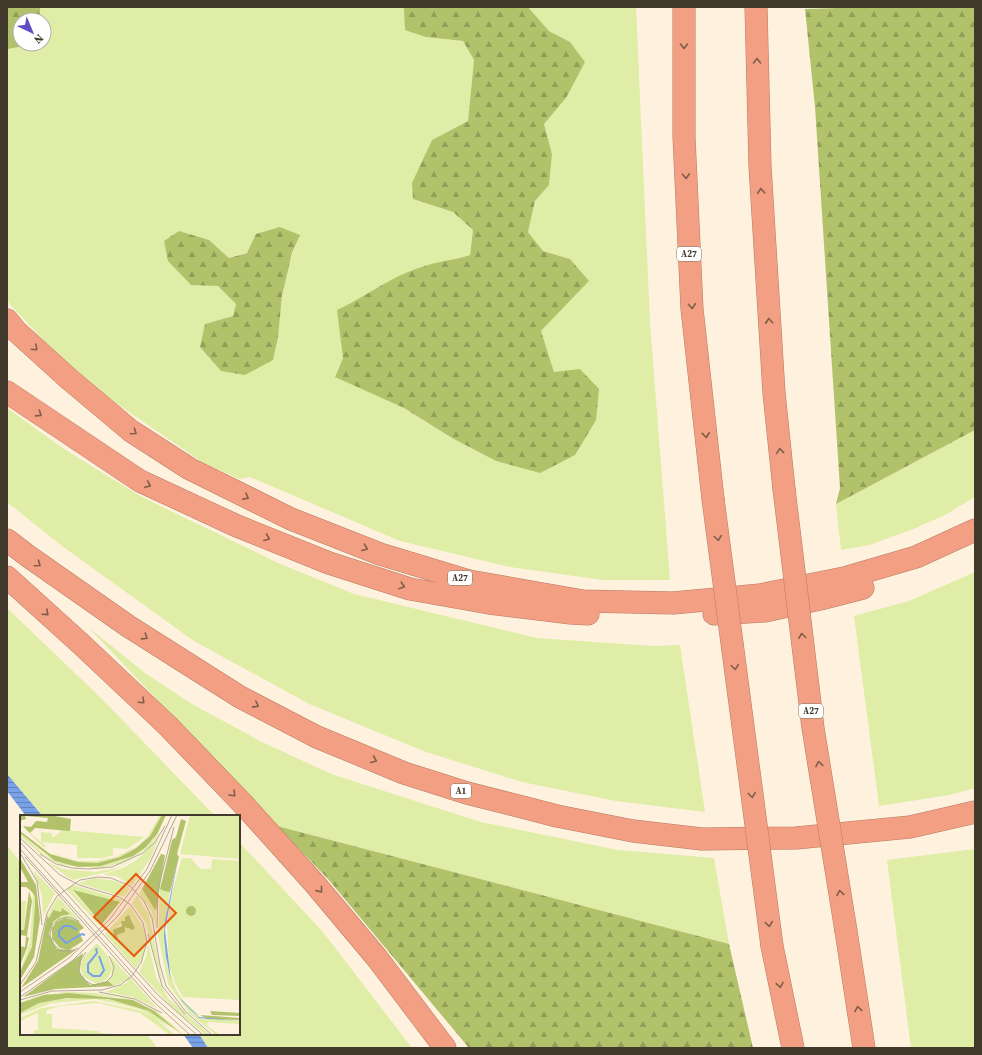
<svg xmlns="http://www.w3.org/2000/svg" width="982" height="1055" font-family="'Source Serif 4',serif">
  <defs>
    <pattern id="forest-firs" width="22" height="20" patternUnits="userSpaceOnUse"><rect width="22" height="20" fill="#b2c26b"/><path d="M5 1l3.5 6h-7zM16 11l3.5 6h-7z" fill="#929f58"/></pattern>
    <pattern id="water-rules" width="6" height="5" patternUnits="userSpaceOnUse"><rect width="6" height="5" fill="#78a1e8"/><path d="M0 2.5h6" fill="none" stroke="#6484bc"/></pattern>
  </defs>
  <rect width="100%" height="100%" fill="#fef2de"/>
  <path fill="#dfeda7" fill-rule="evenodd" d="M40,7H406L404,8L426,37L463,41L474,60L468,121L432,140L413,199L453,212L473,230L470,255L422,267L338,310L343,358L335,376L404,408L452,438L496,461L554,372L541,331L589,281L570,259L543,251L528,232L535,201L549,185L552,154L544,124L566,98L570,42L549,31L528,7H636L650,323L670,580H603L510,567L400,541L250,477L239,479L202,462L110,399L61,359L7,301V46L9,49L30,44H44V20H40ZM300,235C285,268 281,301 278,336L205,324L233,316L236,304L218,286L209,240L229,258Z
    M7,408L64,449L142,497L278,563L354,594L537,638L653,646L680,645L705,812L616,801L522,782L426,752L309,704L194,641L62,546L7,502Z
    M975,430V497L945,515L911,530L869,545L841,550L836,504Z
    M975,572V788L949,795L879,806L854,616L909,601Z
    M7,608L102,699L215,816H43L7,774Z
    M88,627L145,673L192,704L260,741L331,774L481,822L618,850L714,858L729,944L277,826Z
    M239,842L323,932L412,1048H208L199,1034H239Z
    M7,845L21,863V1034H147L157,1048H7Z
    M975,849V1048H911L887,860Z"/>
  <path fill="url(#forest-firs)" d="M7,7H40V20H20V44H30L29,45L8,49L7,46Z
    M406,7H528L549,31L570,42L585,62L566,98L544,124L552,154L549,185L535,201L528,232L543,251L570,259L589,281L541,331L554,372L580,369L599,389L596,420L575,455L540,473L496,461L452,438L404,408L335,377L343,358L337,310C366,297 391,276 422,267C438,261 454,260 470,255L473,230L453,212L413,199L412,183L432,140L468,121L474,60L463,41L426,37L405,30L404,8Z
    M870,7L975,8V430L836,504L840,488L815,107L805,9Z
    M280,227L300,235L292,253L282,296L278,337L273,360L245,375L221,371L200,347L205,324L233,316L236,304L218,286L191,285L168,261L164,241L179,231L209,240L229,258L247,253L256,234Z
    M277,826L729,944L753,1048H469L328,879Z"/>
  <path fill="url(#water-rules)" d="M7,774L40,813L43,816H26L7,791Z
    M183,1034H199L208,1048H193Z"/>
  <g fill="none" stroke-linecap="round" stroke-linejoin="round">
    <defs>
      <path id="motorway" d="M684,7V137L692,309L713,499
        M756,7L760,166L774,393L784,489
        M7,320L16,331L69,379L131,431L190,469L291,519L380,554L469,581L583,601L673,603L760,595L844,578L916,557L975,530
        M7,392L140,481L237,526L329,563L410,589L489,603L571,613L588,614
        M7,540L28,556L128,626L240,697L317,737L404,773L467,793L557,816L633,831L702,839L796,838L910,827L975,812
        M7,577L81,644L168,726L244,805L315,884L377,958L445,1048
        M714,614L765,611L820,599L863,588
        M846,931L864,1048
        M772,946L793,1048"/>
    </defs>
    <use href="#motorway" stroke="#b57b65" stroke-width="23"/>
    <use href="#motorway" stroke="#f39f83" stroke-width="22"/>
    <defs>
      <path id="motorway-bridge" d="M784,489L813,728L846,931
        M713,499L772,946"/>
    </defs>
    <use href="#motorway-bridge" stroke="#b57b65" stroke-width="23" stroke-linecap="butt"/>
    <use href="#motorway-bridge" stroke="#f39f83" stroke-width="22"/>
  </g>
  <defs><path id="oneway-chevron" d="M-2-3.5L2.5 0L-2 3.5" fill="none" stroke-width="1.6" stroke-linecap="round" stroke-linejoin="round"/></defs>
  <g stroke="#7f5d4a">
    <use href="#oneway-chevron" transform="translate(684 46) rotate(90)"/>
    <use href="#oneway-chevron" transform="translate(757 61) rotate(-91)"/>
    <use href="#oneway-chevron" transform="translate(686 176) rotate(87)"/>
    <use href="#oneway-chevron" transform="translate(761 191) rotate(-93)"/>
    <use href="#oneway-chevron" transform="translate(692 306) rotate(86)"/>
    <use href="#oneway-chevron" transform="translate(769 321) rotate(-94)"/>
    <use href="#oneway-chevron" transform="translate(35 348) rotate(43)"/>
    <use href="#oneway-chevron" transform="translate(39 414) rotate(33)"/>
    <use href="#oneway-chevron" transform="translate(134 432) rotate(35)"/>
    <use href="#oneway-chevron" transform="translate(706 435) rotate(84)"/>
    <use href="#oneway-chevron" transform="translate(780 451) rotate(-96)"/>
    <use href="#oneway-chevron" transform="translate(148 485) rotate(25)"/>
    <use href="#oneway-chevron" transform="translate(246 497) rotate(27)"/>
    <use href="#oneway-chevron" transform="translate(267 538) rotate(22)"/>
    <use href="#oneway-chevron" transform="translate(718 538) rotate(82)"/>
    <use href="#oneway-chevron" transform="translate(365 548) rotate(21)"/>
    <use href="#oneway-chevron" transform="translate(38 564) rotate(35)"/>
    <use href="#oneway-chevron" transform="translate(402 586) rotate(17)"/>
    <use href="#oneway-chevron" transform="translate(46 613) rotate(42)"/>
    <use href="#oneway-chevron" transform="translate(802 636) rotate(-97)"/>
    <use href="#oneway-chevron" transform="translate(145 637) rotate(32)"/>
    <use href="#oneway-chevron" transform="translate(735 667) rotate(82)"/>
    <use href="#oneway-chevron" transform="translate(142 701) rotate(43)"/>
    <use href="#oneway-chevron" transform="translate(256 705) rotate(28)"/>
    <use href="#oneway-chevron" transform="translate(374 760) rotate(23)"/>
    <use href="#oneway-chevron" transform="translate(819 764) rotate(-99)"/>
    <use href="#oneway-chevron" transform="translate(233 794) rotate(46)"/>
    <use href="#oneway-chevron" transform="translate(752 795) rotate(82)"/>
    <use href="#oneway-chevron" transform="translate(320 890) rotate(51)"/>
    <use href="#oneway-chevron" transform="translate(840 893) rotate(-99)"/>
    <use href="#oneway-chevron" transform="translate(769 924) rotate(82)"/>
    <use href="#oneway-chevron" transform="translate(780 985) rotate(79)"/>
    <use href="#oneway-chevron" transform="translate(858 1009) rotate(-99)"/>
  </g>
  <g text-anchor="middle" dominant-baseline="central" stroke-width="4" stroke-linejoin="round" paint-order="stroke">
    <g fill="#fff" stroke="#7a746b" stroke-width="1">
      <rect x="677" y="247" width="24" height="14" rx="3"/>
      <rect x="448" y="571" width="24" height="14" rx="3"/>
      <rect x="799" y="704" width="24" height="14" rx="3"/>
      <rect x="451" y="784" width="20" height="14" rx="3"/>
    </g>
    <g font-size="9" font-weight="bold" fill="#41392c">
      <text x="689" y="254">A27</text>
      <text x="460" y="578">A27</text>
      <text x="811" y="711">A27</text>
      <text x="461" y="791">A1</text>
    </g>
  </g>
  <g transform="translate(20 815)">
    <rect width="220" height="220" fill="#fef2de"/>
    <path d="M140,0H142L132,18L122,28L100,42L77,48L57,47L27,38L0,16L29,38L57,46H77L96,42L119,30L128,21ZM146,0L136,24L128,33L103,48L78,53L41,50L22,40L0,21V18L26,41L40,48L81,51L105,44L126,32L133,25ZM170,0H220V44L160,39ZM0,9L21,27V17L32,18V23L42,16L32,14L125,22L107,34L93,33V40L84,43H57V30L21,27L27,32H23ZM139,23L130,44L112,71L96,61L83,60L105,52L118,44ZM117,43L92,56L52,65L27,47L43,54L75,57L96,53ZM162,43H171L179,53L182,54H191L192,44L220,46V185L163,182L157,172L149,151L147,108L152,78ZM13,55L35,78L23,101L22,80ZM75,63L95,66L110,73L104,82L58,68ZM53,70L96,83L102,85L100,87L52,76L82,109L80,111L46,74ZM122,74L136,96V112L131,96L119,78ZM140,74L150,77L145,106V130L147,153L148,151L156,175L165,188L180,200L171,197L179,203L220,206V209L188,207L187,211L200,220H196L170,199L148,169L138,121ZM13,80H15V90L13,127L9,141L0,157L10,127ZM117,80L129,100L144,174L125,107L112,88ZM38,82L58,104L34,107L41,101L50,99L43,93L41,97L31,96L29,103L27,101ZM0,86H6L4,115H0ZM110,91L123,112L126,124L123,142L116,154L85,119ZM112,103L115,113L113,115L105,112L94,124L95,115L106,104ZM128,127L136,162L148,183L190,220H186L154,194L119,157L126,142ZM77,128L88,141L92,153L90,160L83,167L75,168L64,162L60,153L63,143ZM91,142L113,166L137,193L113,182L86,177L108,167L106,165L94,171L88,166L93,160ZM46,177L75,178L88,180L106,183L113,185L121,188L135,195L165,220L123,189L98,182L38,178L0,188L22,180L36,178ZM56,182L89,184L113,190L133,198L151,213L120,194L76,184L31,188L0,200V198L19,188ZM73,186L119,195L135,203L155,220H150L120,198L78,188L40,191L27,195L26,199H32V213L79,216V218L103,220H14V215H18V198L0,206V203L22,193Z" fill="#dfeda7" fill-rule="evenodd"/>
    <path d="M0,0H29L51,4L50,16L15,13L10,18L3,11L11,12L16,6L27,7L28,3L5,1L6,4L0,6ZM142,0H146L137,19L126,32L113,41L81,51L58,52L35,46L0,18V16L30,39L58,47L77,48L100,42L116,33L130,21ZM161,4L166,6L157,39L159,42L150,77L144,76L140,74L152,25L156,22ZM141,39L145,40L136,96L122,74ZM0,43L16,70L20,104L14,142L0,165V157L12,132L15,90V81L11,76L6,72H0V67H8L0,52ZM53,75L61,77L100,87L82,109ZM9,76L12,86L7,121L0,120V115H4ZM166 96a5 5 0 1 1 10 0a5 5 0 1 1-10 0ZM42,93L50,99L41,101L33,107L29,119L37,134L56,135L1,173L18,146L27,101L29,103L33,95L41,97ZM109,100L115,113L113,115L105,112V117L97,120L98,125L94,124L93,115L102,111L101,106H105V102ZM45,103L58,106L64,113L59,116L63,126L49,135L40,133L32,124V113L36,107ZM6,121L9,123L7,133L0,150V131L5,132ZM63,138L59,157L70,170L88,166L94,171L35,174L3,182ZM49,178L113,185L134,196L163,220L129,196L89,184L47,183L19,188L0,198V188L24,180ZM190,196L220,198V201L192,200ZM180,200L220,203V205L187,204Z" fill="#b2c26b"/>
    <path d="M158,43L145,115L151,166L161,184L179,202L220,206L179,203L162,186L151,166L146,142L144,120L145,106Z" fill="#78a1e8"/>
    <path fill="none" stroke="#78a1e8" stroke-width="2" d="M57,115L50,111H44L39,116V121L46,128L62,119L65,120M76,133L77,138L68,149V157L73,161H80L84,155L79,141"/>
    <path fill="none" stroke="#b2a897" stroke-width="1" d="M0,23L40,60L59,70L99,82L111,90L123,108L127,127L121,148L112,161L100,170L82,175L32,176L0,185M0,27L138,180L183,220M0,34L135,183L177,220M0,38L17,66L22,110M20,39L36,49L52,53L68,54L92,52L123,38L135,27L145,11M5,42L133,186L170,220M137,113L138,74L154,12M128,119L142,171L165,199M58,133L51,136H41L32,128L30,120L32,110L39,104L48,102L59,106M66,137L60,146L59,156L63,164L73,170L85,168L92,161L94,152L89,141M0,170L16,147L27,98L37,81L60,65L78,62L91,63L110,71L124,86L132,103L140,150L146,171L166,197L192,220M0,177L49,143L90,104L127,54L152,0M79,177L115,184L142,198M0,182L52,146L98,101L130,56L157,0"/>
    <path fill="#e8590c" fill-opacity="0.15" stroke="#e8590c" stroke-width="2" d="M116,59L156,98L114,141L74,102Z"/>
    <rect width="220" height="220" fill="none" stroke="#41392c" stroke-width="2"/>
  </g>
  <rect width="982" height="1055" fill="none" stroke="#41392c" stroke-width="16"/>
  <g transform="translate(32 32) rotate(136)"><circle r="19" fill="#ffffff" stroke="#b3b0ab"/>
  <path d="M0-3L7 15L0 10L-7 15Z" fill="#604bc4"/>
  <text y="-6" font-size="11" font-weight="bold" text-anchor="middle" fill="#41392c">N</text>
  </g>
</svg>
